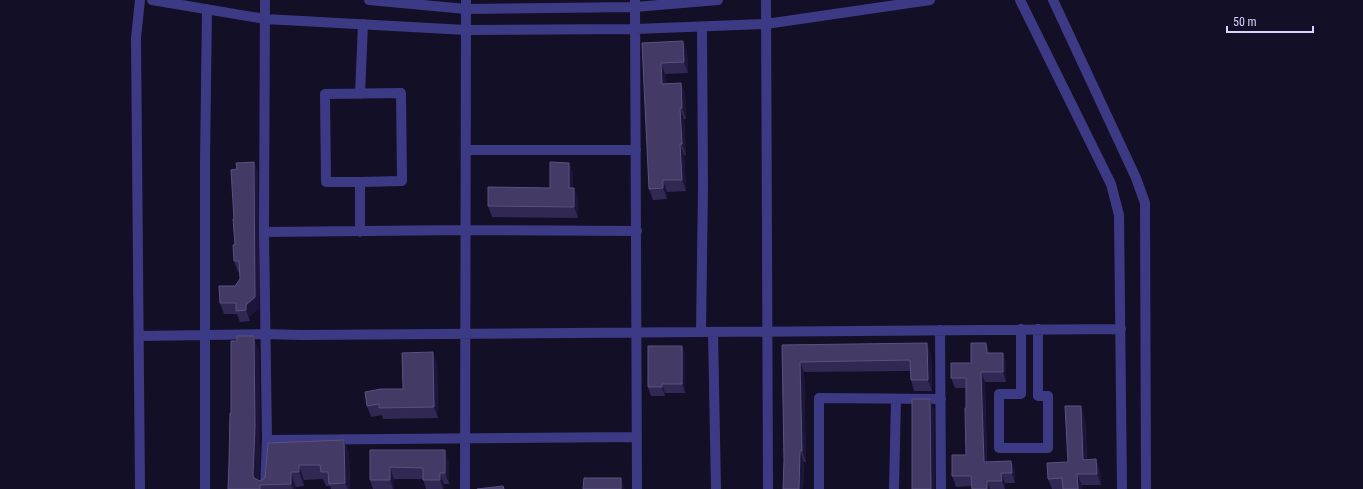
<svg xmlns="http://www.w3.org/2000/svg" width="1363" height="489" font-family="'Roboto Condensed',sans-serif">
  <rect width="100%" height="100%" fill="#130f26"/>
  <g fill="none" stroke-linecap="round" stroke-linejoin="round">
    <path stroke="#3d3a85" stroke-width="10" d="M152,0L265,19L466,30L635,29L766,24L930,0
      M265,0L264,232L267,440L265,489
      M369,0L466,9L635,7L718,0
      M635,0L637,489
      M766,0L768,489
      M1020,0L1111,184L1119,215L1122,489
      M1053,0L1136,178L1145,203L1146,489
      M360,94L363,24
      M466,150H636
      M360,182L402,181L401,93L325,94L326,182H360V232
      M264,232L466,230L637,231
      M1021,329V394H999V448H1048V396H1038V329
      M940,330L941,489
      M701,332L703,187L702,27
      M713,332L716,489
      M139,336L265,334L301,335L1121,329
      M267,440L637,437
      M140,489L136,38L140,0
      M205,489V161L207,9
      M465,489L466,0
      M819,489V398L941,399
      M894,489L896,399"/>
  </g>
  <path fill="#312854" d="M683,41L687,52L688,73L665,74L666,83H681L685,94L686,119H684L686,155H684L686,191L667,192V199L653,200L649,189L642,43Z
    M254,162L258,173L259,308L250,316V321L240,322L237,314H224L220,303L235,286L240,279V272H238L234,261L237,169Z
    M569,163L573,174V188H574L578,199V218L492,217L488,206L550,188Z
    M782,345L931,353L932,391H914L911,380L910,371L804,372L806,462H804L803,489H783L784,460Z
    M682,346L685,355V393H665V396H651L648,387Z
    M259,351L260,440L259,481H260L344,440L349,454L350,489H331L330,486H326L323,479L304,480V486L296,487V489H228L231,413Z
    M990,353H1003L1006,363V382H985L987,462L1015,471V483H1005V489H972L971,486L956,487L952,476L966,455V388H955L951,378L971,363Z
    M437,363L438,418L383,419L382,415L371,417L367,406L403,389Z
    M1085,417L1087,460L1096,459L1100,470L1101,485H1082V489H1052L1048,479L1068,462Z
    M370,450L449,462V484H444V489H426L423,479H394V489H373L370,480Z"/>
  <path fill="#1d163a" d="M683,41L687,52L688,73L684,62Z
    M661,63L665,74L666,95L662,84Z
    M681,83L685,94L686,119L682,108Z
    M680,108L684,119L686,155L682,144Z
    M680,144L684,155L686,191L682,180Z
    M254,162L258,173L259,308L250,316V321L246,310V305Z
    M569,163L573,174V199L569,188Z
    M663,180L667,192V199L663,188Z
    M574,188L578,199V218L574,207Z
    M254,336L259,351L260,440L259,489L253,475Z
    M927,343L931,353L932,391L928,380Z
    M986,343L990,353H987Z
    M682,346L685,355V393L682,384Z
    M433,352L437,363L438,418L434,407Z
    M1003,353L1006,363V382L1003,372Z
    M800,362L804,372L806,462L802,451Z
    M981,372L985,382L987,472L984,462Z
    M662,384L665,393V396L662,387Z
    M930,399L934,410L935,489H931Z
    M1081,406L1085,417L1087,471L1083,460Z
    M344,440L349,454L350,489H348L345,483Z
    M445,450L449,462V484L445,473Z
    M800,451L804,462L803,489H799Z
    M1096,459L1100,470L1101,485L1097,474Z
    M1011,461L1015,471V483L1012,473Z
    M299,465L304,480V486L299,472Z
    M390,467L394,479V489H393L390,480Z
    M291,472L296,487V489H293L291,484Z
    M440,473L444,484V489H443L440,480Z
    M1001,473L1005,483V489L1002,481Z
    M1077,474L1082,485V489H1078Z
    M621,478L625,489H621Z
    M987,481L990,489H987Z"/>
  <path fill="#433a66" stroke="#5a527e" d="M683,41L684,62L661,63L662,84L681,83L682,108H680L682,144H680L682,180H663V188L649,189L642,43Z
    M254,162L255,297L246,305V310L236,311V303H220L219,286H235L240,279L239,261H234L233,245L235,244L233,219H234L231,170L237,169L236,163Z
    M550,162L569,163V188H574V207L488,206V187L550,188Z
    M237,336H254L255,426L253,475L254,478L260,481L265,478L268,443L344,440L345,483L329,484L328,472H321L320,465H299V472H291V484L260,485V489H228L229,462L230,413H231V341H237Z
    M927,343L928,380H911L910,360L800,362L802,451H800L799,489H783L784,460L782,345Z
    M971,343H986L987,353H1003V372H981L984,462L1011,461L1012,473H1001L1002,481H987V489H972L971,476H952V455H966L965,408H966V378H951V363H971Z
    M648,346H682V384H662V387H648Z
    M433,352L434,407L379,408V404L367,406L365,392L381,389H403L402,353Z
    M912,399H930L931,489H912Z
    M1065,406H1081L1083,460L1096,459L1097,474H1077L1078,489H1063L1062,478L1048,479L1047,463L1068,462Z
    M370,450H445V473H440V480H423V468L390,467V480H370Z
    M584,478H621V489H583Z
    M503,486L504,489H477Z"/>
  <path d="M1227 26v6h86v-6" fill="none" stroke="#d9d4ff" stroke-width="2"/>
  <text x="1233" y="26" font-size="12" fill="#d9d4ff" stroke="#130f26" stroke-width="3" paint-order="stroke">50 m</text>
</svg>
